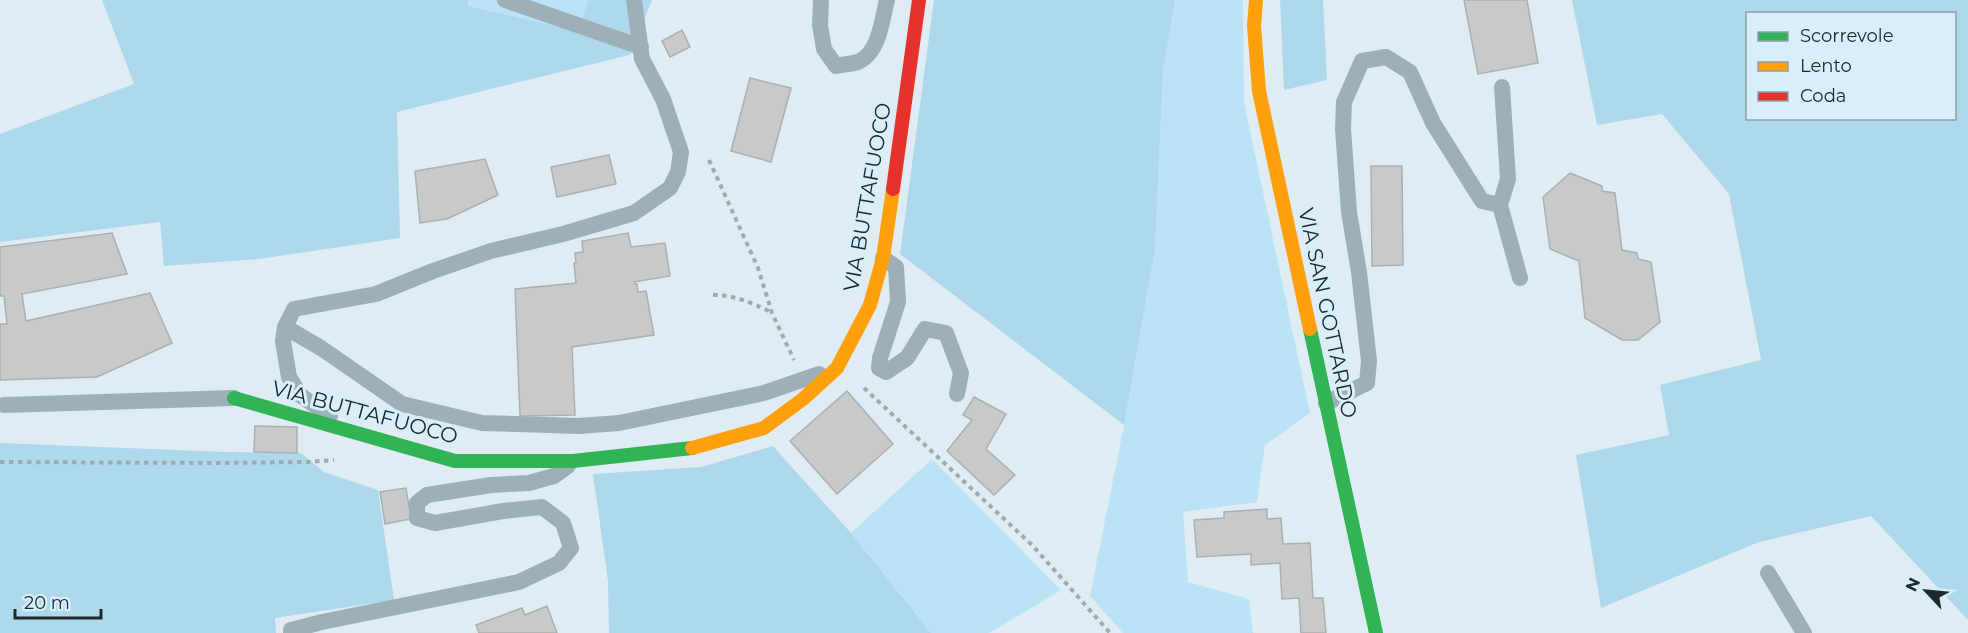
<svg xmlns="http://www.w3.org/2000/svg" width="1968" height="633" font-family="Montserrat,sans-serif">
  <rect width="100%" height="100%" fill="#dfecf3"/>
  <path fill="#bbe3f6" d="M468,0H588L578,31L468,6Z
    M1175,0H1243L1244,103L1310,413L1265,445L1257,502L1183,512L1188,582L1249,599L1253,633H1123L1090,596L1124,425L1155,249L1163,71Z
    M932,459L1061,590L989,633H931L851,533Z"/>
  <path fill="#aed8eb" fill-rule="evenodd" d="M102,0H468V6L578,31L588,0H652L630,55L397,112L400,238L259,259L164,266L160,222L0,242V134L134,84Z
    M934,0H1175L1163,71L1155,249L1124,425L900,254Z
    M1280,0H1323L1327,80L1284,90Z
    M1572,0H1968V620L1871,516L1759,542L1601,608L1576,455L1669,435L1660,385L1761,360L1729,194L1662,114L1597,125ZM1748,14H1954V118H1748Z
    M0,443L226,452L301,453L324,472L378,490L394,600L275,618L276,633H0Z
    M773,446L851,533L931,633H609L608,581L593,474L701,467Z"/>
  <path fill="#c7c9ca" stroke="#aeb0b0" stroke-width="1.5" d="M1464,0H1527L1538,63L1478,74Z
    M682,30L690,47L670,57L662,41Z
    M750,78L791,88L771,162L731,151Z
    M609,155L616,184L557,197L551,167Z
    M485,159L498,195L447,219L420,223L415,171Z
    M1371,166H1402L1403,265L1372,266Z
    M1570,173L1602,186V191L1615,193L1622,250L1637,253L1638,259L1651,262L1660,322L1638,340H1622L1585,318L1579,261L1550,249L1543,197Z
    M112,233L127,274L22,294L26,321L150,293L172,343L97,377L0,380V324H7L4,296H0V247Z
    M628,233L631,247L665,243L670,276L634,282L635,284H637L638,292L646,291L654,335L572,347L575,415L520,416L515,289L576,283L574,263H576L575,253L583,252L582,241Z
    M847,391L893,444L837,494L790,441Z
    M974,397L1006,414L986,449L1015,475L994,495L947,451L972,420L963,415Z
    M255,426L297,427V453L254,452Z
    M406,488L411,519L385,524L380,492Z
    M1267,509V519L1281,518L1283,544L1310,543L1313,598H1323L1326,633H1301L1299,598L1282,599L1280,563L1251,565V554L1197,557L1194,520L1224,518V512Z
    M547,606L557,633H479L476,625L522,608L525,615Z"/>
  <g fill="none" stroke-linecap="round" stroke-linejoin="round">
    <path stroke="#9eabb1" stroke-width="4" stroke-dasharray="4.5 4.5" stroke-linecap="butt" d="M709,160L758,268L772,313L794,360
      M713,295C735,295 752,303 771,312
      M864,388L1033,546L1110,633
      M0,462L216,463L308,462L334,460"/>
    <path stroke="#9eb0b7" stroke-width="16" d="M505,0L641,47
      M821,0L820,25L824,49L836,66C843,64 854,64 860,61C880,50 882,19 887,0
      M1500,205L1520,278
      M883,258L896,267L898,302L880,358L879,368L886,372L907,358L925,329L946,333L961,373L957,394
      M285,327L321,348L402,404L482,423L579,426L619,423L764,393L819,374
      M1326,403L1367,383L1369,361L1359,272L1349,212L1343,129L1344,102L1362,61L1386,57L1410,72L1433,123L1482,201L1500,205L1508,179L1502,87
      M4,405L234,398
      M330,416L300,395L289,377L283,341L285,327L294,309L376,294L433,271L491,251L563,234L634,213L670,188L678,172L681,152L663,99L642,59L634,0
      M1768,573L1804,633
      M291,633V630L322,622L519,582L559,563L571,548L563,523L542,507L503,511L435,523L417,518V503L427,495L491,485L529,483L554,476L568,466"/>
    <path stroke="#30b455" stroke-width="14" d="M1310,329L1376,633
      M234,398L455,461H573L692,448"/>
    <path stroke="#ff9f0a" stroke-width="14" d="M1256,0L1254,26L1259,91L1310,329
      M692,448L764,428L803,399L837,368L870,305L883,258L893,189"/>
    <path stroke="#e5322d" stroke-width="14" d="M893,189L919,0"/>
  </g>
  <g text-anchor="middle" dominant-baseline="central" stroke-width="6" stroke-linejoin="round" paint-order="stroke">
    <g font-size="21" fill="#20292d" stroke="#d7effb">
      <text transform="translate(867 197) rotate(-80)">VIA BUTTAFUOCO</text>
      <text transform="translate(1328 313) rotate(78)">VIA SAN GOTTARDO</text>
      <text transform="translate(365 412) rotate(15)">VIA BUTTAFUOCO</text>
    </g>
  </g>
  <rect x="1746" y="12" width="210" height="108" fill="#d7effb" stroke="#8ea0a9" stroke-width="1.5"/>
  <rect x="1758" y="32" width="30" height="9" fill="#30b455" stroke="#8ea0a9" stroke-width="1.5"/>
  <text x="1800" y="42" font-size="18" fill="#20292d">Scorrevole</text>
  <rect x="1758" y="62" width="30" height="9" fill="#ff9f0a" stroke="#8ea0a9" stroke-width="1.5"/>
  <text x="1800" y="72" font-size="18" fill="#20292d">Lento</text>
  <rect x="1758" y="92" width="30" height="9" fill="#e5322d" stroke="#8ea0a9" stroke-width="1.5"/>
  <text x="1800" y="102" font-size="18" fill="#20292d">Coda</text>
  <g transform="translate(1926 591) rotate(296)" stroke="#d7effb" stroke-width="4.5" paint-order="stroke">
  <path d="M0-4.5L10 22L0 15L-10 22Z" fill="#20292d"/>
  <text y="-9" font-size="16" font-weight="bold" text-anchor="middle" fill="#20292d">N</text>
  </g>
  <path d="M15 609v9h86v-9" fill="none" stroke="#20292d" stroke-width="3"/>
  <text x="24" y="609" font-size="18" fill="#20292d" stroke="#d7effb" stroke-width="4.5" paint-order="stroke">20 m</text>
</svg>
